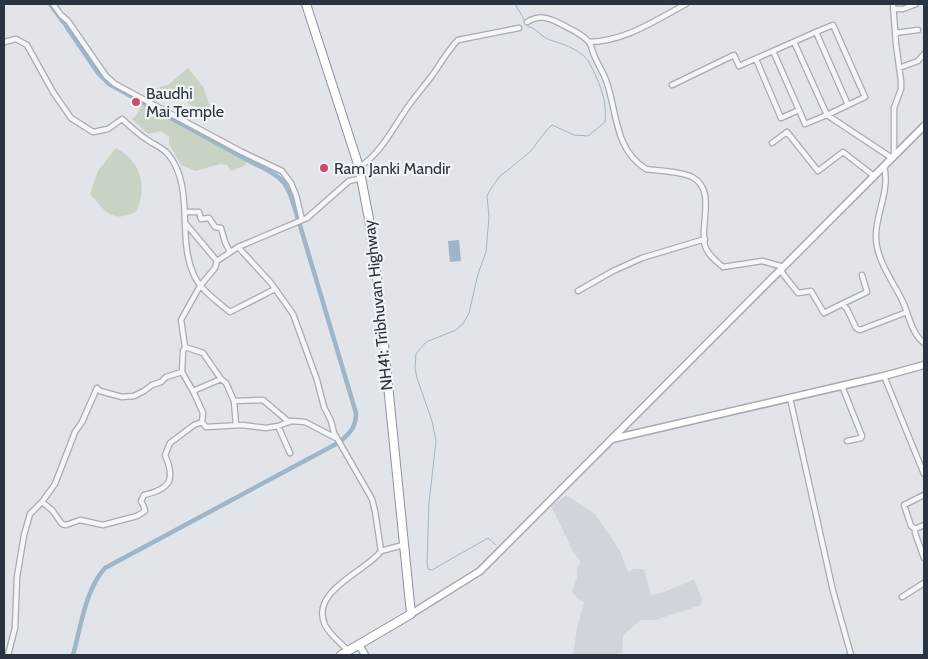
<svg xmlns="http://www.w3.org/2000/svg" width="928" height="659" font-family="Cabin,sans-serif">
  <rect width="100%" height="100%" fill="#e1e5e9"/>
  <path fill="#cfd5db" d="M566,495L595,514L620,551L628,572L634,569H644L651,595L662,593L694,579L702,599L701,605L655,620H641L623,635L622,653L610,655H573L577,628L584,602L577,598L572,592L577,577V569L581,562L574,553L551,506Z"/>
  <path fill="#c8d3c3" d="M188,68L203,87L213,115L208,120L202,109L190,105L182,94L155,102L146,91L168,85Z
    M143,102L245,157L246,165L231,171L227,165L220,164L196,171L181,165L169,144V137L161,131L148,134L132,119L136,116Z
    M116,148C141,161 148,187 136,212C111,223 106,212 90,194L98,171Z"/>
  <path fill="#9eb6c7" d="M459,240L461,261L450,262L448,241Z"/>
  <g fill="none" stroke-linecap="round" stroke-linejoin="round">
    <path stroke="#9eb6c7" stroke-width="1" d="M496,545L488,538L432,570L428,569L427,564L429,503L436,441L432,421L417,378L415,368L416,354L426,342L456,330L463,324L469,313L478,274L486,252L489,217L487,196L490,190L499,177L530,152L546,131L552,125L574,135L588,136L605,122C607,102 601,87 593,70C590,65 589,60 585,57C575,48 563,44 550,40C541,37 539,30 528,26L515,4"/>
    <path stroke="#9eb6c7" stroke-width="4.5" d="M50,4L64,23
      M66,26L98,73L109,84L253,163C287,178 287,183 298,219
      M299,222L356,413C356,426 351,432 342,440
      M73,655C81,627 85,590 105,568L338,443"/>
    <defs>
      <path id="street" d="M53,4L61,15L68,21L106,76L115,84L242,152L282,171L291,183L296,195L302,220
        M893,4L896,44L901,81V89L894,108V156
        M893,9H903L916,4
        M527,22C539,15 547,17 559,23C568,28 581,33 588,41C592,45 592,51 594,55C598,65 604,73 607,83C617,113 615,150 646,169C658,171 681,171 692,177C717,190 699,225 705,246C708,255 716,261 723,267L762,261L784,267
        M816,32L833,25L865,97L848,105
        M895,33L918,30
        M4,42L16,39L27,45L53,92L71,118L93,132L108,129L122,119C130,126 137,133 146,139C153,144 163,148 168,154C195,187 177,236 193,273C199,289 217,301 230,312L275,289
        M589,42C626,41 654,21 686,4
        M756,59L781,118L799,110L773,51
        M899,68L918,61L924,54
        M672,85L734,55L739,66L807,36L816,32L848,105L827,115L794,42
        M799,110L805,124L827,115L892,158
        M772,143L787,132L818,171L843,152L874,176
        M884,166C890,189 877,211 876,234C875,259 893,281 903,302C909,316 912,334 924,343
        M359,167C378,156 391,132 403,114C411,101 421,90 431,77C440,65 447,51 458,40L519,28
        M185,212H199L201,219L209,218L215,227L221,228L225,242L230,252
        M186,224L217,261
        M238,247L271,283L293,314L317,380L324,407L331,421L334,433L372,499L375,511L381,551L403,545
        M780,270L798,293L811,291L824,313L842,304L847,309L856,328L860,330L907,312
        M578,291L613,271L642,258L705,239
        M842,304L867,292L862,275
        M185,347L203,353L221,379L226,383L234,401L236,425
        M182,372L194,393L203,413L202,422L206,427L242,425L266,428L278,426L291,421L305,422L336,438
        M884,376L924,474
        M842,386L862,436L861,438L847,441
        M193,391L221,379
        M790,398L833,591L851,655
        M234,401L263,400L289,422
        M278,426L290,453
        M924,495L904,505L911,526L915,529L924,525
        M42,502L52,510L62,524L66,525L80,520L103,525L137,516L145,511L144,507L141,501L144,495C170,489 176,480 165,455L170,443L194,425L202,422
        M915,529V533L924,558
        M902,597L924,583
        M348,651C341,643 330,635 325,625C309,591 367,571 381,551
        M8,655L15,628L17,577L24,535L30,514L42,502L55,484L75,432L82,422L97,388L100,391L122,397L134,396L144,391L152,385L161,382L166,377L182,372L183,351L185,347L181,320L200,286L215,268L217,261L238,247L307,218L349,181L362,178"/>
      <path id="secondary" d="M612,439L884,376L924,365
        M411,614L480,571L924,126
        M359,645L365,655"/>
      <path id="highway" d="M306,4L359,167L369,219L378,285L411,614L341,655"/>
    </defs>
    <use href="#street" stroke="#a6acb3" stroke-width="7"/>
    <use href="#secondary" stroke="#a6acb3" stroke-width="9"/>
    <use href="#highway" stroke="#89949f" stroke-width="10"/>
    <use href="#street" stroke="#f4f6f8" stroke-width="4.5"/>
    <use href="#secondary" stroke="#fff" stroke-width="6"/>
    <use href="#highway" stroke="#fff" stroke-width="8"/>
  </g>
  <g fill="#c84c6c" stroke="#f1f4f7" stroke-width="2">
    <circle cx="136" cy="102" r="5"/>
    <circle cx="324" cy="168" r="5"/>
  </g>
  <g text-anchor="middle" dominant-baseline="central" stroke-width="4.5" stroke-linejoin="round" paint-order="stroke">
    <g font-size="16" fill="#2a3440" stroke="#f1f4f7" text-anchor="start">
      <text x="146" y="93">Baudhi<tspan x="146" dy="18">Mai Temple</tspan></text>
      <text x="334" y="168">Ram Janki Mandir</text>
    </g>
    <g font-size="16" fill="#2a3440" stroke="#f1f4f7">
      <text transform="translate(378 305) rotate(-96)">NH41: Tribhuvan Highway</text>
    </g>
  </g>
  <rect width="928" height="659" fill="none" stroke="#2a3440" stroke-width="10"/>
</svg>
